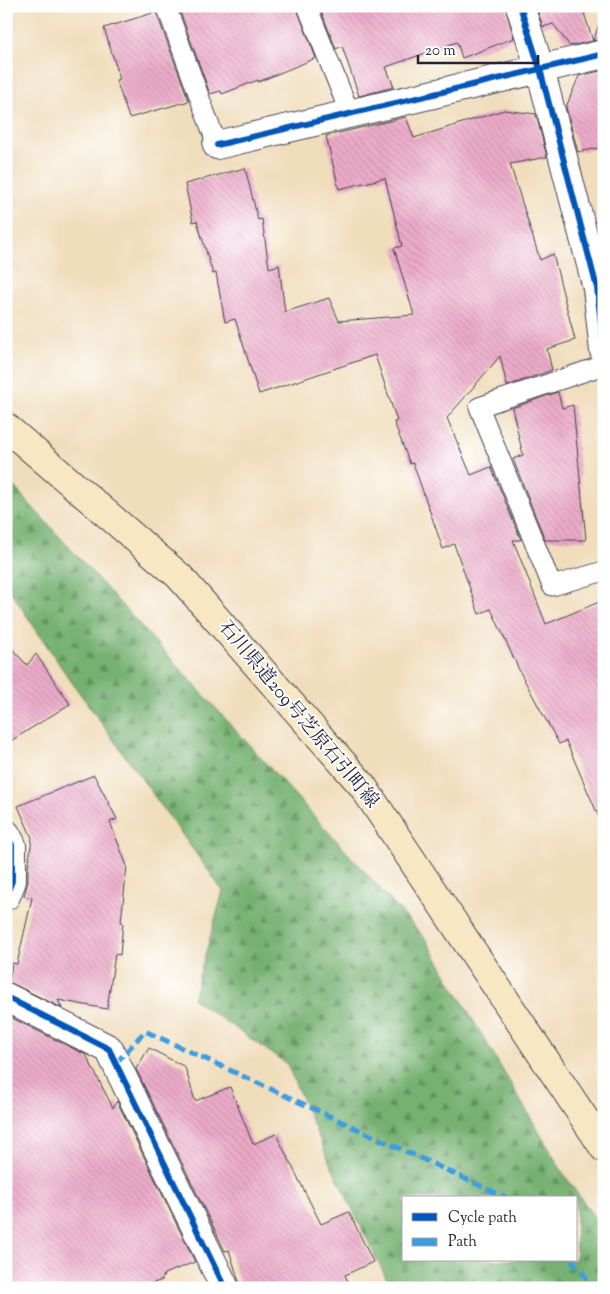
<svg xmlns="http://www.w3.org/2000/svg" width="610" height="1294" font-family="'Sorts Mill Goudy','Noto Serif JP',serif">
  <defs>
    <pattern id="forest-firs" width="22" height="20" patternUnits="userSpaceOnUse" patternTransform="scale(1.25)"><rect width="22" height="20" fill="#76b171"/><path d="M5 1l3.5 6h-7zM16 11l3.5 6h-7z" fill="#60905e"/></pattern>
    <pattern id="building-back-hatch" width="6" height="6" patternUnits="userSpaceOnUse" patternTransform="scale(1.25)"><rect width="6" height="6" fill="#ecabc8"/><path d="M-1 5l2 2M0 0l6 6M5-1l2 2" fill="none" stroke="#ca93ad"/></pattern>
  </defs>
  <rect width="100%" height="100%" fill="#fff"/>
  <filter id="ink" filterUnits="userSpaceOnUse"><feTurbulence type="fractalNoise" baseFrequency=".02" numOctaves="2"/><feDisplacementMap in="SourceGraphic" scale="10" xChannelSelector="R" yChannelSelector="G"/><feConvolveMatrix kernelMatrix="1 2 1 2 8 2 1 2 1" color-interpolation-filters="sRGB"/></filter>
  <filter id="wash" filterUnits="userSpaceOnUse"><feTurbulence type="fractalNoise" baseFrequency=".0096" numOctaves="4" result="noise"/><feDisplacementMap in="SourceGraphic" scale="20" xChannelSelector="R" yChannelSelector="G"/><feGaussianBlur stdDeviation="1.12" result="paint"/><feColorMatrix in="noise" values="0 0 0 0 0 0 0 0 0 0 0 0 0 0 0 0 0 1.4 0 .05"/><feComposite in="paint" operator="in"/></filter>
  <g filter="url(#wash)">
    <rect width="100%" height="100%" fill="#f0ddbc"/>
    <path fill="url(#forest-firs)" stroke="#4c6a56" fill-rule="evenodd" d="M6,478L425,938L563,1173L604,1231V1288H391L329,1161L287,1064L193,999L223,891L68,677L6,585ZM404,1198H576V1260H404Z"/>
    <g id="blocks">
      <path fill="url(#building-back-hatch)" d="M178,6H296L316,58L258,82V80L222,94L221,91L210,94Z
        M319,6H505L514,38L462,58L457,42L386,67L394,87L359,96L342,46L336,49Z
        M536,6H590L591,10L584,13L593,41L570,46L553,24L543,27Z
        M156,12L189,101L129,118L116,80L120,79L104,28Z
        M602,17L604,18V39L593,41Z
        M604,70V147L578,152L566,107L579,76Z
        M504,110L536,114L547,157L510,164L540,260L553,254L575,340L547,349L552,370L507,386L500,356L447,418L471,475L491,467L521,540H513L546,624L604,600V829L566,741L559,744L520,672L491,609L479,614L454,544L443,549L413,463L410,464L394,422L397,421L375,355L259,394L235,319L225,322L216,273L213,274L197,221L193,222L185,184L245,168L258,220L262,219L269,268L279,265L285,312L329,298L339,321L414,315L394,248L402,246L385,178L339,189L326,136L406,117L414,138Z
        M558,392L562,408L573,405L586,540H545L513,459L523,455L512,408Z
        M6,643L27,665L36,654L70,704L6,744Z
        M94,775L117,819L110,822L127,866L121,922L123,923L120,955L115,954L107,1009L58,1000L62,1008L9,982L12,963L17,964L32,898L24,896L28,881V868L32,838L18,806Z
        M6,1015L86,1055L113,1108L117,1101L195,1262L164,1274L162,1280L140,1288H6Z
        M149,1048L185,1067L195,1101L230,1087L253,1144L276,1134L321,1224L349,1212L373,1262L345,1275L351,1288H241L229,1250L225,1251L136,1069Z"/>
    </g>
  </g>
  <g filter="url(#ink)">
    <use href="#blocks" fill-opacity="0" stroke="#413e4e" stroke-width="1"/>
    <g fill="none" stroke-linecap="round" stroke-linejoin="round">
      <defs>
        <path id="lane" d="M166,6L217,145
          M307,6L350,114
          M604,365L479,407L552,586L604,571"/>
        <path id="street" d="M520,6L540,69L597,288L604,351
          M217,145L604,54
          M6,834L12,845V881L6,896
          M6,997L109,1049L225,1288"/>
        <path id="secondary" d="M6,427L179,576L362,785L604,1148"/>
      </defs>
      <use href="#lane" stroke="#413e4e" stroke-width="21"/>
      <use href="#street" stroke="#413e4e" stroke-width="30"/>
      <use href="#secondary" stroke="#413e4e" stroke-width="30"/>
      <use href="#lane" stroke="#fff" stroke-width="19"/>
      <use href="#street" stroke="#fff" stroke-width="28"/>
      <use href="#secondary" stroke="#f7e8c3" stroke-width="28"/>
      <path stroke="#3c9ce2" stroke-width="5" stroke-dasharray="10 5" stroke-linecap="butt" d="M116,1063L145,1031L507,1198
        M571,1260L595,1288"/>
      <defs>
        <path id="cycleway" d="M520,6L540,69L597,288L604,351
          M217,145L604,54
          M6,834L12,845V881L6,896
          M6,997L109,1049L225,1288"/>
      </defs>
      <use href="#cycleway" stroke="#fff" stroke-width="9"/>
      <use href="#cycleway" stroke="#0057b8" stroke-width="6"/>
    </g>
  </g>
  <g text-anchor="middle" dominant-baseline="central" stroke-width="4" stroke-linejoin="round" paint-order="stroke">
    <g font-size="19" fill="#22223b" stroke="#fff">
      <text transform="translate(298 715) rotate(50)">石川県道209号芝原石引町線</text>
    </g>
  </g>
  <rect width="610" height="1294" fill="none" stroke="#fff" stroke-width="25"/>
  <rect x="402" y="1196" width="175" height="65" fill="#ffffff" stroke="#a7a7b1"/>
  <rect x="412" y="1213" width="25" height="8" fill="#0057b8" stroke="#a7a7b1"/>
  <text x="448" y="1222" font-size="15" fill="#22223b">Cycle path</text>
  <rect x="412" y="1238" width="25" height="8" fill="#3c9ce2" stroke="#a7a7b1"/>
  <text x="448" y="1246" font-size="15" fill="#22223b">Path</text>
  <path d="M418 55v8h120v-8" fill="none" stroke="#22223b" stroke-width="2.5"/>
  <text x="425" y="55" font-size="15" fill="#22223b" stroke="#ffffff" stroke-width="4" paint-order="stroke">20 m</text>
</svg>
